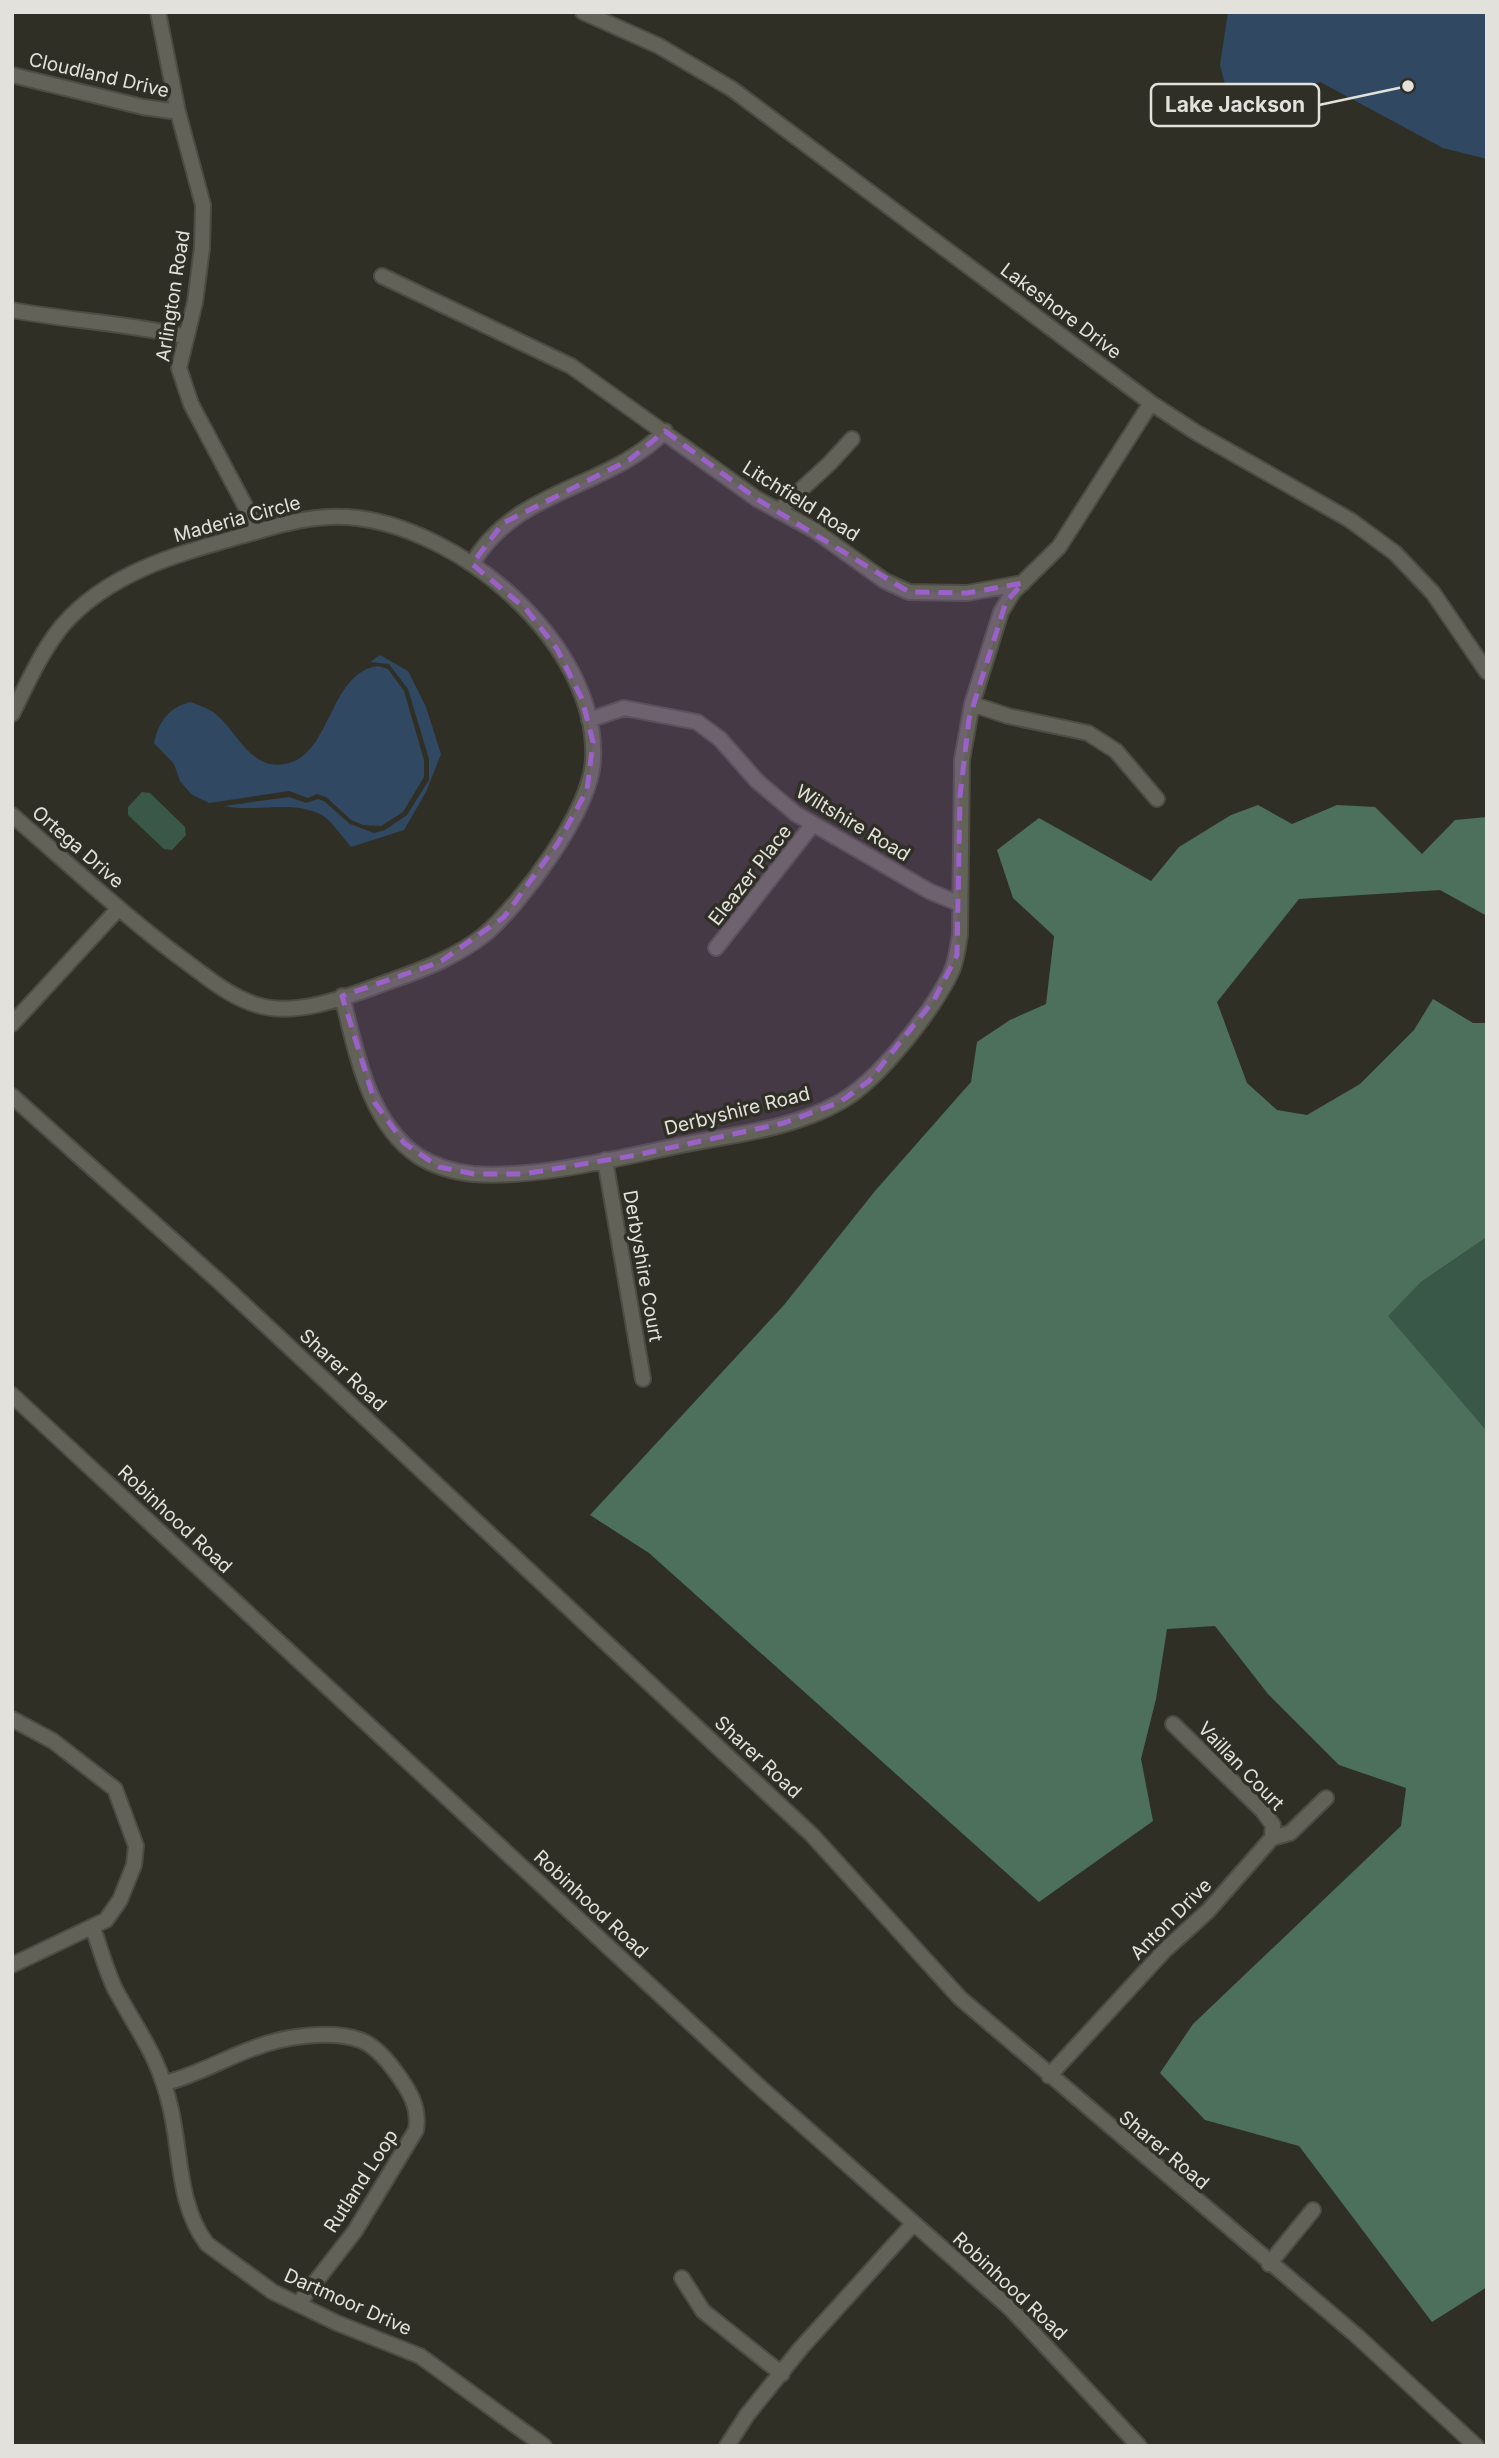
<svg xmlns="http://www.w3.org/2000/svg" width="1499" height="2458" font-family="Inter,sans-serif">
  <rect width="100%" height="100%" fill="#302f26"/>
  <path fill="#395847" d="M142,792L150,793L185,827L186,835L172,850L164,849L128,815V807Z
    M1487,1237V1431L1387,1316L1421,1282Z"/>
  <path fill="#4c705b" d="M1258,805L1292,824L1337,805L1375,807L1422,854L1455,820L1487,817V916L1440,890L1299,899L1217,1002L1247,1083L1277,1110L1307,1115L1360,1084L1414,1030L1433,999L1473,1023H1487V1237L1421,1282L1388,1316L1487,1431V2287L1432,2322L1299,2146L1205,2120L1160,2073L1193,2024L1401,1826L1406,1788L1339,1765L1268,1694L1215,1626L1167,1629L1156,1699L1141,1759L1153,1821L1039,1902L649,1553L590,1515L784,1305L875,1191L971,1082L977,1042L1010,1020L1046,1004L1054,936L1013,898L997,850L1039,818L1151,881L1179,847L1231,815Z"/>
  <path fill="#304862" d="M1228,12H1487V159L1443,148L1320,82C1275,97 1276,127 1227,92L1220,65Z
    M380,655L408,671L426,707L441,754L426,792L404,830L351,847C343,838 332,821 322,815C291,799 256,813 224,806L289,797L306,803L318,799L324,801L350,824L374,833L385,830L407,815L429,780V759L408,689L389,664L370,662Z
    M378,666L388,669L404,691L424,760V777L403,812L381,826L363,825L351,820L326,797L317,794L308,798L289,791L209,803L191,794L180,781L174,764L154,743C159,721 169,707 191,702C201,706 211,709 219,717C239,736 252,770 285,764C332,756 328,673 378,666Z"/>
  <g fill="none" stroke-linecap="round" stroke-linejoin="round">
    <defs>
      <path id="minor" d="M158,12L178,112L203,205L202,248L195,302L179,368L191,404L258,530
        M583,12L659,46L732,89L1151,403L1197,433L1350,520L1395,553L1433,593L1487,672
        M12,75L143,107L178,112
        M382,276L571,366L757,499L814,530L885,581L909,592L967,593L1023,583
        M12,310C70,321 129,323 186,337
        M778,511L830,463L852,439
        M472,564C517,487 607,490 665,431
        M972,704L1008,716L1088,733L1116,751L1157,799
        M12,714C27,684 41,652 62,626C111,569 186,552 255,532C285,523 315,515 347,517C457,524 599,643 593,760C591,810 522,903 484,935C457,956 425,969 393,980C354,994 299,1018 257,1005C230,997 208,978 185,961C124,916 69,864 12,815
        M589,720L624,708L697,722L720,739L757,781L796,814L929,891L960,904
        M716,948L813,824
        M342,996C356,1051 368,1122 418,1156C434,1166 454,1172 473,1174C538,1179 622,1157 687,1144C737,1134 795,1128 840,1102C878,1081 930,1014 950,975C956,963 958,948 960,934L962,760L972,704L1001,612L1013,592L1059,547L1151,403
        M12,1024L119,908
        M12,1096L224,1286L812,1835L960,1998L1357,2336L1476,2446
        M605,1160L643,1379
        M12,1395L763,2090L1011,2309L1139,2446
        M12,1719L53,1741L115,1789L136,1846L134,1865L120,1900L106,1920L12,1965
        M1173,1724L1262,1810L1273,1825L1272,1838
        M93,1928C100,1948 106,1970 115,1989C140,2035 159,2056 171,2110C181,2154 178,2206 207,2244L273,2292L337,2323L420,2356L544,2446
        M1049,2076L1165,1950L1208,1911L1272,1838L1290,1833L1326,1798
        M165,2083C197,2075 223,2059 254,2048C282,2037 330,2029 360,2040C374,2045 387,2060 395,2071C409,2090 420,2107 416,2130L355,2231L299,2303
        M1269,2264L1313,2210
        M682,2278L703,2311L782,2374
        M727,2446L747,2415L801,2348L913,2224"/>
    </defs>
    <use href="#minor" stroke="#4d4c44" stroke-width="18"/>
    <use href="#minor" stroke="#636258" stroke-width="14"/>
  </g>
  <path fill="#9a62c8" fill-opacity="0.2" stroke="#9a62c8" stroke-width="5" stroke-dasharray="14 9" stroke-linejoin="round" d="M665,431L757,499L909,592L967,593L1023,583L1006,602L969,719L960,796L957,955L934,1000L869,1081L840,1102L784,1123L637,1155L523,1174H474L439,1167L404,1143L375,1103L342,996L440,962L504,917L558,843L587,790L593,742L582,699L557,649L526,609L472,564L503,523L629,460Z"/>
  <g text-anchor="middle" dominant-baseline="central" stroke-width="7" stroke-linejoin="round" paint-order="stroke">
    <g font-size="19" fill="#e2e1dc" stroke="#302f26">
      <text transform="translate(99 75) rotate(13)">Cloudland Drive</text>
      <text transform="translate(173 296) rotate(-81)">Arlington Road</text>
      <text transform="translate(1061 311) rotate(37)">Lakeshore Drive</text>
      <text transform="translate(801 501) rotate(32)">Litchfield Road</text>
      <text transform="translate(237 519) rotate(-15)">Maderia Circle</text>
      <text transform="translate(853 823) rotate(31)">Wiltshire Road</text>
      <text transform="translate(78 847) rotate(41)">Ortega Drive</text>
      <text transform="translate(750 875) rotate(-52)">Eleazer Place</text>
      <text transform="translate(737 1111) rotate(-14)">Derbyshire Road</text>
      <text transform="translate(643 1266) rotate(80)">Derbyshire Court</text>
      <text transform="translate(343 1370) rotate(43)">Sharer Road</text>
      <text transform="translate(175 1519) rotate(43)">Robinhood Road</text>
      <text transform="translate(758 1757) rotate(43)">Sharer Road</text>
      <text transform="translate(1241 1766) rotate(46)">Vaillan Court</text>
      <text transform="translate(591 1904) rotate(43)">Robinhood Road</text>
      <text transform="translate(1171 1919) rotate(-45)">Anton Drive</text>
      <text transform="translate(1164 2150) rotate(40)">Sharer Road</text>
      <text transform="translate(361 2181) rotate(-57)">Rutland Loop</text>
      <text transform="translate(1010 2286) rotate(43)">Robinhood Road</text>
      <text transform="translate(348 2302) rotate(24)">Dartmoor Drive</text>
    </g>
  </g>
  <path fill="none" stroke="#e2e1dc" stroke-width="2.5" d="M1408 86L1319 105"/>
  <circle fill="#e2e1dc" stroke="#302f26" stroke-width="2.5" cx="1408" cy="86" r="7"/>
  <rect fill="#302f26" stroke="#e2e1dc" stroke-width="2.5" x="1151" y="84" width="168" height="42" rx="7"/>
  <g font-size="21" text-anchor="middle" font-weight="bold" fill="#e2e1dc">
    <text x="1235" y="112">Lake Jackson</text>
  </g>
  <rect width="1499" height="2458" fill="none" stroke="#e2e1dc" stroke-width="28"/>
</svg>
